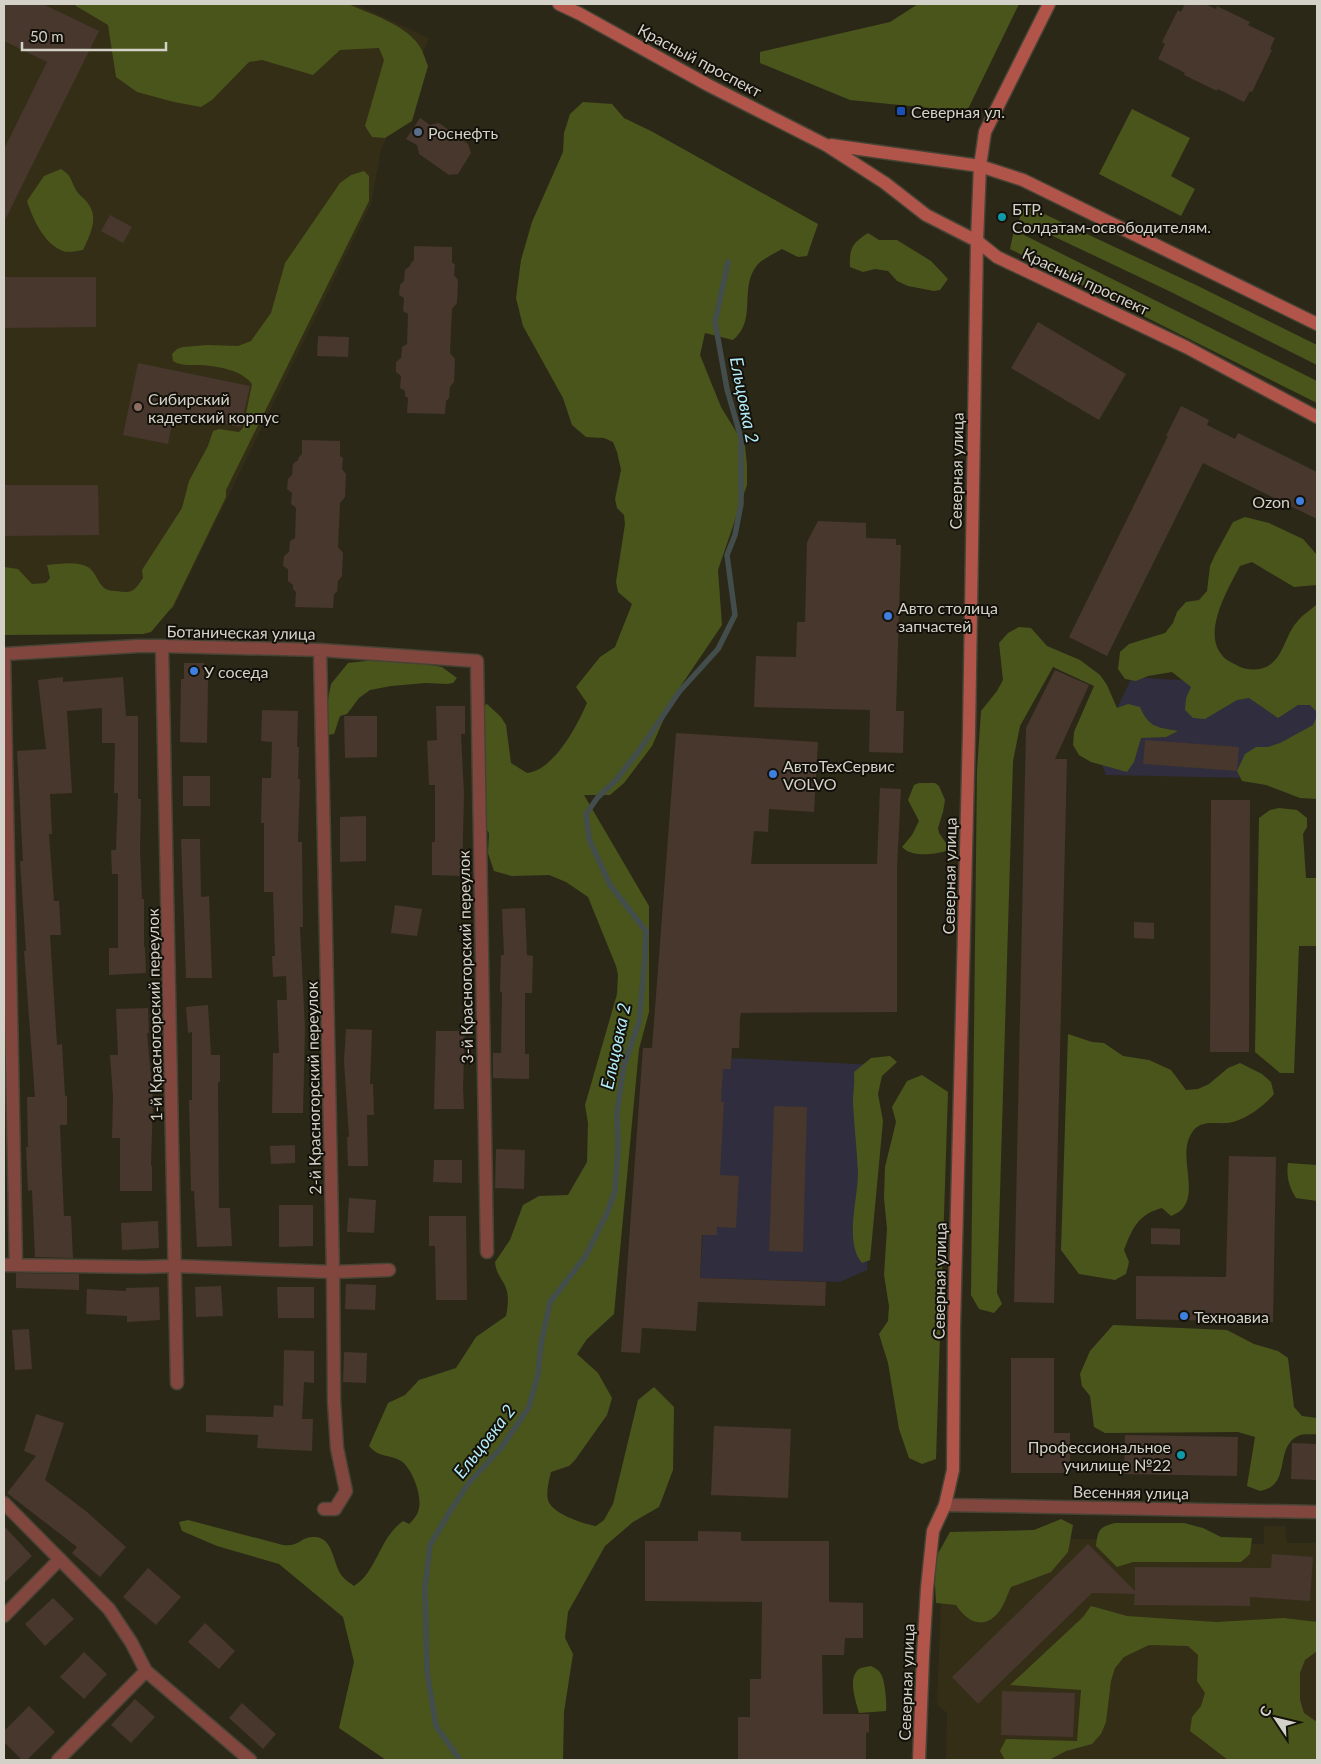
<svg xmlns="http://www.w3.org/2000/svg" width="1321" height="1764" font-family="Lato,sans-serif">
  <rect width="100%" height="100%" fill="#2c2818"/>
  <path fill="#342e17" d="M4,4H355L429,38L381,150L371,204L173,609L4,612Z
    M1264,1526H1285L1287,1543H1317V1760H946L947,1713L937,1704L942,1577L975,1536L1264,1544Z"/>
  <path fill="#2f2d3e" d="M1132,677L1317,689V787L1249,778L1106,775L1102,766L1107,729Z
    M732,1058L877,1065L867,1270L840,1282L700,1278L712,1094L723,1069H731Z"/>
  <path fill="#4a551b" d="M76,4H348C369,13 405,25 418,44C423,50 425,59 428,66L412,121L385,138L372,137L365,126L384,60L379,48L340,50L313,75L262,60L249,62L212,100L201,107L174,102L137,92L116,77L108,25L76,6Z
    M918,4H1019L968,109L930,108L850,100L760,63V52L890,22Z
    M583,102L612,104L624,118L651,131L818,224L807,256L798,257L782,249C774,254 764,258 758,264C738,287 758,320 733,340L705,333L700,355L721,407L745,446L747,465V485L718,570L722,625L674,696L652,746L624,783L610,795H584L649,906V1012L639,1049L614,1314L587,1339L577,1354L598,1373L612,1398L607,1415L575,1460L569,1466L551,1472C549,1480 546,1492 548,1500C551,1513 583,1524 596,1526L604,1520L613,1504L638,1400L654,1387L674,1407L673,1470L659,1507L633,1522L605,1546L568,1612L565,1638L573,1654L564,1712L563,1760H386L339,1728L354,1662L343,1617L279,1564L217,1546L182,1531L179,1522L188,1520L283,1545C299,1547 301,1537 313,1537C334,1536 332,1563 342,1576C345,1580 350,1583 354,1586C377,1572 379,1538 403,1521L409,1524C414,1519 418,1515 419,1508C422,1495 412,1468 401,1461C389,1454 379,1458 369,1446L388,1403L405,1395L419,1380L456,1368L476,1337L506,1316C508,1307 509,1296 506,1288C502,1278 496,1274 495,1262L510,1240L523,1205L539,1196L568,1195L587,1162L588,1123L585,1105L617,994L618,975L616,966L588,897L566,882L549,875L512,876L494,871L488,853L489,833L479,820L475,802L485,766L478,753L479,708L487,704L501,717L506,725L511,763L527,773C554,770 577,726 587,703L576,687L600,657L615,647L632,604L618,592L616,582L625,524L624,515L617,508L615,499L621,470L617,452L613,442L604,438L586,437L572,425L563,398L523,326L516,298L521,260L532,222L563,152L564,133L570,114Z
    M1132,109L1190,138L1171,176L1195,189L1181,216L1099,174Z
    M61,169C72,176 70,179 76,190C79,196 86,199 89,205C99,219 89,237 83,250C77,251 68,253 63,251C44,244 33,219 27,201L44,176Z
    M364,171L369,176V201L226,490V497L173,606L151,632L143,634L4,635V567L18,569L32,584L46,583L50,578L47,565C59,564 73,561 86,566C95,570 97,581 103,587C106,590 111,591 115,591C132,593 133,593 143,578L142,570L182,508L189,481L208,446L213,431L219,429L239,432L243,428L252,384C242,370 217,366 200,365C191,365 181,366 173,361L172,354L177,349L183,347L207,345L238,346L251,341L271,313L285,263L340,183L351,175Z
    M1025,205L1198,286L1317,345V365L1171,292L1019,220Z
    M1014,230L1317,381V403L1010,249Z
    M868,233L879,240H897L931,261L948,279L940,290L934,291L908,286L897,281L888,271L875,269L863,272L850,267C849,249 852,243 868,233Z
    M1245,517L1269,523L1303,539L1317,555V585L1294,587L1252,562L1240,566C1228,589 1202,632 1222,655C1225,660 1233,663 1238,666C1247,671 1262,671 1271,664C1284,654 1286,634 1297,622C1302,615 1311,610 1317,604V712L1310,705H1298L1278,718L1249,698L1237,700L1205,719L1193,718L1185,710L1186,698L1191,687L1172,672L1148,676L1136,681L1125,679L1118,669L1120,652L1129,644L1165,633L1173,623L1177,612L1186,602L1199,600L1207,591L1210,566L1215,555L1233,522Z
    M1019,627L1031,628L1047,646L1080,660L1100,675L1107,685L1117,708L1128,704L1140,707C1149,728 1157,727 1178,731L1166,737L1141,738L1134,762L1127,772L1091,762L1079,755L1073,745L1074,732L1094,686L1053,667L1020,726L1013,761L997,1293L1002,1304L994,1313L979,1309L971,1295L977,771L981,711L997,691L1003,680L999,643L1008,633Z
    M392,658L405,661L442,667L457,678L453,683L447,684L426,683L391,686L370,690L359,698L347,714L340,716L334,734L326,735L325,715L331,684L348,663Z
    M1317,716V799L1300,798L1266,785L1242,781L1237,771L1245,754L1256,747H1268L1280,743L1313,725Z
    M919,783H935L939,786L945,800L943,812L938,828L939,833L948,846L946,851C934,855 911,857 902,847L912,835L919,821L908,800L914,785Z
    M1279,808L1297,810L1307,818V827L1303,834L1306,878H1317V946H1299L1294,1073H1280L1255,1052L1259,818L1270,810Z
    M1068,1034L1092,1042L1104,1043L1123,1056L1149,1060L1171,1070L1186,1090L1198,1089L1209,1084L1228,1068L1240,1063L1262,1074L1271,1082L1274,1094C1264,1106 1248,1118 1233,1122C1217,1126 1201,1117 1191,1134C1178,1156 1198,1189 1183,1208C1180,1212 1175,1214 1171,1216L1162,1208C1138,1214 1132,1229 1124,1250L1129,1262L1126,1274L1115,1280L1079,1274L1061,1250Z
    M890,1056L897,1062L882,1076L878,1094L883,1121L870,1260L862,1263C844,1242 858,1199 858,1173C857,1149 854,1126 853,1103C853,1093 855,1083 854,1072L871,1058Z
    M922,1075L948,1092L936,1459L922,1464L909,1458L899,1429L888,1363L879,1334L888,1321L889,1306L884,1275L887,1229L884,1198L885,1167L896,1122L892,1107L907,1081Z
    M1288,1163L1317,1165V1201L1296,1198C1289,1187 1286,1176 1288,1163Z
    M1113,1325L1227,1330L1254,1344L1278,1351L1288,1358L1294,1407L1302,1416L1317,1418V1434C1312,1435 1303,1433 1298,1436C1277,1446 1288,1475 1271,1487C1268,1489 1263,1490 1260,1491L1247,1486L1255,1437L1238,1432L1105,1433L1094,1427L1090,1396L1082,1386L1080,1374L1090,1351Z
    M1061,1519L1073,1525L1068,1552L1051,1572L1011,1587C1007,1595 1004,1606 998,1613C983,1630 967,1622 956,1605L936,1603L935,1584L936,1557L950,1532L1034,1530Z
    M1115,1523H1184L1203,1528L1221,1537L1252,1538L1250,1554L1241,1562H1133L1117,1567L1096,1546C1098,1530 1099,1527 1115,1523Z
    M1091,1606L1127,1616L1216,1622L1284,1618L1317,1622V1651L1305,1660L1300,1673V1700L1304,1713L1317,1722V1760H1228L1190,1731L1192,1717L1201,1706L1205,1693L1197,1681L1198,1655L1188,1646L1149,1645L1124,1657L1115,1668L1111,1681L1106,1722L1101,1734L1092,1744L1066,1751L1049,1760H1005L1000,1751L1006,1739L1077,1741L1081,1690L1010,1685L1083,1617Z
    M871,1666C875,1668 879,1670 881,1674C885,1680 887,1704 886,1711L859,1713C856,1702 847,1678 859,1669C862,1667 867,1667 871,1666Z"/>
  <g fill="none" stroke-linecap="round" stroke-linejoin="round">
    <path stroke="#424d4c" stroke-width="5.5" d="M460,1760L436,1726L427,1671L425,1588L430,1545L449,1513L468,1484L501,1448L529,1407L538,1374L541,1344L550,1302L585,1257L607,1213L615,1191L618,1147L617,1112L624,1065L639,1022L645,956L646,931L610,885L589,839L586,814L598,797L616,780L641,748L679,692L718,649L735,615L727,555L735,535L741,504V438L727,389L715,322L728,262"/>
  </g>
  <path fill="#47372d" d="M4,4H43L99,31L4,222V149L47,62L4,41Z
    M1185,4H1205L1216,9L1217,6L1250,22L1248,25L1275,38L1270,49L1272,50L1252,92L1250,91L1244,102L1218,89L1217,91L1184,75L1185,73L1158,59L1165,44L1162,42L1178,10L1181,12Z
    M420,118L430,125L439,123L468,144L471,153L458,174L449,175L419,154L417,145L406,139Z
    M110,215L132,227L123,243L101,231Z
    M414,246L452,247V262L455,265L454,275L458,280L457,303L452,309L450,353L455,359L454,382L450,387L449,398L446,401L445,414L407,413L408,398L405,396V391L400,388L401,376L396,372V362L401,358L402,347L407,344L408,314L403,311L404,298L399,295L400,285L404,281L405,270L410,266L411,263L414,260Z
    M4,277H96V327L4,328Z
    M1038,322L1126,374L1099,420L1011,368Z
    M318,336L349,337L348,357L317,356Z
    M138,363L250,386L241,427L174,413L168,444L123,435Z
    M1181,406L1209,420L1207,425L1235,439L1238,433L1317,472V519L1203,463L1107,656L1069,637L1168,436H1166Z
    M302,440L340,441V456L343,458L342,469L346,474L345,497L340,503L338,547L343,553L342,576L338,581L337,592L334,594L333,608L295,607L296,592L293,589V585L288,581V569L283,566L284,556L289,552L290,541L295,538L296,508L291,504L292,493L287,489L288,479L292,475L293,464L298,460L299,457L302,454Z
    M4,485H98L99,535L4,536Z
    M818,521L866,523V538L896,539V545H901L896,711H904L903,753L869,752L870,710L754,707L756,656L796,657L797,622H805L807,542Z
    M184,663H204V679L208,680L207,743L180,742L181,679H184Z
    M1055,670L1089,685L1055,759H1067L1054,1303L1014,1302L1026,728Z
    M63,677V682L123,677L126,716H138V799H141L140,849L142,899H144V947H145L146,973L109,975V948H118V874H112L111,850H116L118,793H114L115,743H102V708L67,711L72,793L50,794L52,834H49L54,901H59L61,935H50L57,1045L62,1044L65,1096H67V1125H60L64,1216H71L73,1258L35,1257L32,1190L28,1191L26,1147H28L27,1097H35L24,951H26L20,861H23L17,751L46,749L38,680Z
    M436,706H465V734H461L464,794L462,876L432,875V842H435V785H429L427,741L437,740Z
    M262,710L298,711L297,747H299L298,779H300L298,842H302L303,927H300L305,1028L303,1113H272L273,1053H279L277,1000H287L286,976L273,977L272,956H275L273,892H264V823H261L262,778H271L272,742L261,741Z
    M344,716H377V757L345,758Z
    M676,733L818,742L814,812L769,809L768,832L754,831L751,864H877L880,788L901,789L897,868V1012L741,1013L740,1018L739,1048H732L731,1069H723L721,1102H724L720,1175L739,1176L736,1228L717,1227V1235H702L700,1278L826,1282L825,1306L698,1302L696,1331L642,1328L640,1353L621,1352L643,1048H652Z
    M1145,740L1239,747L1237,771L1143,764Z
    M183,776H210V806H183Z
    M1211,800H1250L1249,1052H1210Z
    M366,816V861L340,862V817Z
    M181,839H200L201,897L209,896L212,978H186Z
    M395,905L422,909L417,936L391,933Z
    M525,908L527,955L533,956L532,993H525V1054H529V1079L493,1078V1053H501L502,992H500L501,955H504L502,909Z
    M1134,922L1154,923V939L1134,938Z
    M208,1005L211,1055H220V1082H218L219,1208H230L232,1246L197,1247L194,1191H191L189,1100H192V1032L188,1033L186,1007Z
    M148,1008L149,1033H147L153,1098L151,1166H152V1191H120V1138H112L113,1097L110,1055H118L116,1009Z
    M346,1029L372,1030L370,1084H373L374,1115H367L368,1166H348L347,1137H349L344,1061Z
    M436,1031H465L463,1087L464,1109H434Z
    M774,1106L807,1107L803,1252L769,1251Z
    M295,1145V1163L271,1164L270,1146Z
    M496,1149L525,1150L524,1189L495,1188Z
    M1229,1156L1276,1157L1273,1322L1136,1319V1276L1226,1277Z
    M434,1160H462V1183L433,1182Z
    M349,1198L376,1200L374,1233L347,1232Z
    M279,1205H313V1246L279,1247Z
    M429,1216H466L467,1300H436L435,1246H429Z
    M158,1221L159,1248L122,1250L121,1223Z
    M1151,1228L1180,1229V1245L1151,1244Z
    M16,1273L79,1274V1290L16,1288Z
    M346,1284L376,1285L375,1310L345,1309Z
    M221,1286L223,1316L196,1317L195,1287Z
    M159,1287L160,1320L127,1322V1316L86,1314L87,1289L126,1291V1288Z
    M277,1287H314V1318H278Z
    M29,1329L32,1369L15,1370L12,1330Z
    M284,1350L314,1351V1383L304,1382L302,1419H313L312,1451L257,1448L258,1435L206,1432V1415L273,1417L274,1405L283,1406Z
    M344,1352L367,1353L366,1383L343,1382Z
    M1011,1358H1054V1433H1070V1473H1011Z
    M36,1414L64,1423L45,1480L87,1512L126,1547L100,1577L72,1553L77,1547L7,1493L36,1456L24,1451Z
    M714,1426L791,1429L788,1498L711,1495Z
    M1125,1435L1238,1437L1237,1476L1124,1474Z
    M1292,1443L1317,1444V1480L1291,1479Z
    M4,1526L32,1556L4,1583Z
    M698,1531L741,1532V1541H829V1602L863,1603V1638H845L844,1655H822L823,1714H869V1732L866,1733V1760H738V1717H750V1679H761L762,1602L645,1601V1541H698Z
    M1088,1544L1135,1591V1567L1271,1568L1272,1554L1313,1557L1310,1601L1250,1597V1606L1134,1605L1135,1594L1092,1593L978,1704L952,1677Z
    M148,1568L181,1597L156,1625L123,1597Z
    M53,1598L74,1619L45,1646L25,1624Z
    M205,1623L235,1651L219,1669L188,1642Z
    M84,1652L107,1674L84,1699L60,1677Z
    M1002,1691L1075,1693L1073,1737L1001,1735Z
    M135,1699L155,1717L131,1743L111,1725Z
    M242,1703L276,1734L263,1749L229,1718Z
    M29,1706L55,1732L27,1760H22L4,1742V1731Z"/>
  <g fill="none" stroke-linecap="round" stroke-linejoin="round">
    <defs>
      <path id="street" d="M162,646L177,1383
        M320,650L333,1272L334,1401L337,1448L346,1491L335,1509H324
        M4,654L138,646H162L320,650L477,661L487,1252
        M4,654L16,1265
        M4,1265L143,1267L175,1266L333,1272L389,1270
        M4,1503L109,1609L131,1642L146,1671L250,1760
        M945,1505L1317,1512
        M4,1616L60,1559
        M58,1760L146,1671"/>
      <path id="secondary" d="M559,4L580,14L708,85L826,145L885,183L926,215L977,241L997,257L1186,347L1317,417
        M831,145L980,166L1023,180L1317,324
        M919,1760L923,1656L927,1588L933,1531L945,1505L953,1470L954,1327L969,732L977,241L980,166L985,132L1049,4"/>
    </defs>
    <use href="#street" stroke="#474334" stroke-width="15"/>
    <use href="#secondary" stroke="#474334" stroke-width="15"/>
    <use href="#street" stroke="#81473f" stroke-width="12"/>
    <use href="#secondary" stroke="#b1554a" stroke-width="12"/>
  </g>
  <rect fill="#1a4fb4" stroke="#13110a" stroke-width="2" x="896" y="106" width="10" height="10" rx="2.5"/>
  <circle fill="#5c6f8a" stroke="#13110a" stroke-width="2" cx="418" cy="132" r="5"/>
  <g fill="#0f9aa8" stroke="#13110a" stroke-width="2">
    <circle cx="1002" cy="217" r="5"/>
    <circle cx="1181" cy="1455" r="5"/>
  </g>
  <circle fill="#8d6e63" stroke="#13110a" stroke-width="2" cx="138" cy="407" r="5"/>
  <g fill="#3f7fe0" stroke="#13110a" stroke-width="2">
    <circle cx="1300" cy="501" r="5"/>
    <circle cx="888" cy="616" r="5"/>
    <circle cx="194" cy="671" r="5"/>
    <circle cx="773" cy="774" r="5"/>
    <circle cx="1184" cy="1316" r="5"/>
  </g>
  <g text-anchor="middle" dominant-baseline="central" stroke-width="4" stroke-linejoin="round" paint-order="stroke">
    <g font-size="16" fill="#d4d2c8" stroke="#13110a">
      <text transform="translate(700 60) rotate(28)">Красный проспект</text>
      <text transform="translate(1086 281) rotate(25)">Красный проспект</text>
      <text transform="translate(956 471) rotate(-89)">Северная улица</text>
      <text transform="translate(241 632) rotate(1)">Ботаническая улица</text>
      <text transform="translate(949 876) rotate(-89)">Северная улица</text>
      <text transform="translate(465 957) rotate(-91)">3-й Красногорский переулок</text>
      <text transform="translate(154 1015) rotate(-91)">1-й Красногорский переулок</text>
      <text transform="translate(313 1088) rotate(-91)">2-й Красногорский переулок</text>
      <text transform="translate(939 1281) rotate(-89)">Северная улица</text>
      <text transform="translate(1131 1492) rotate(1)">Весенняя улица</text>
      <text transform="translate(906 1682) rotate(-88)">Северная улица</text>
    </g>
    <g font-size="16" fill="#d4d2c8" stroke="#13110a" text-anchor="start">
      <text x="911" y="111">Северная ул.</text>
      <text x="428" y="132">Роснефть</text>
      <text x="1012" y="208">БТР.<tspan x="1012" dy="18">Солдатам-освободителям.</tspan></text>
      <text x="148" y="398">Сибирский<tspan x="148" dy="18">кадетский корпус</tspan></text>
      <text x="1290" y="501" text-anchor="end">Ozon</text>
      <text x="898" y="607">Авто столица<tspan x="898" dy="18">запчастей</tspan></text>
      <text x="204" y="671">У соседа</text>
      <text x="783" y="765">АвтоТехСервис<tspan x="783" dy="18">VOLVO</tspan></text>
      <text x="1194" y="1316">Техноавиа</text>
      <text x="1171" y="1446" text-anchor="end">Профессиональное<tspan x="1171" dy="18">училище №22</tspan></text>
    </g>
    <g font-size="18" font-style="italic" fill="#b2ebf7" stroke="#13110a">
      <text transform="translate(745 400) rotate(79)">Ельцовка 2</text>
      <text transform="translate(615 1046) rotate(-78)">Ельцовка 2</text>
      <text transform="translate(484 1441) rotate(-52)">Ельцовка 2</text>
    </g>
  </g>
  <rect width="1321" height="1764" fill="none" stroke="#d4d2c8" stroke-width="10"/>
  <g transform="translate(1276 1719) rotate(305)" stroke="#13110a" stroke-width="4" paint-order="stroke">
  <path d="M0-4L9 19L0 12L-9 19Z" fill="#d4d2c8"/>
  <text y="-8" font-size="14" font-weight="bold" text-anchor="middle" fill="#d4d2c8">С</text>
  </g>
  <path d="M22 42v8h144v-8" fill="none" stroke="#d4d2c8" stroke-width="2.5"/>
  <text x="30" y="42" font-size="15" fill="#d4d2c8" stroke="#13110a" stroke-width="4" paint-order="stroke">50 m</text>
</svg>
